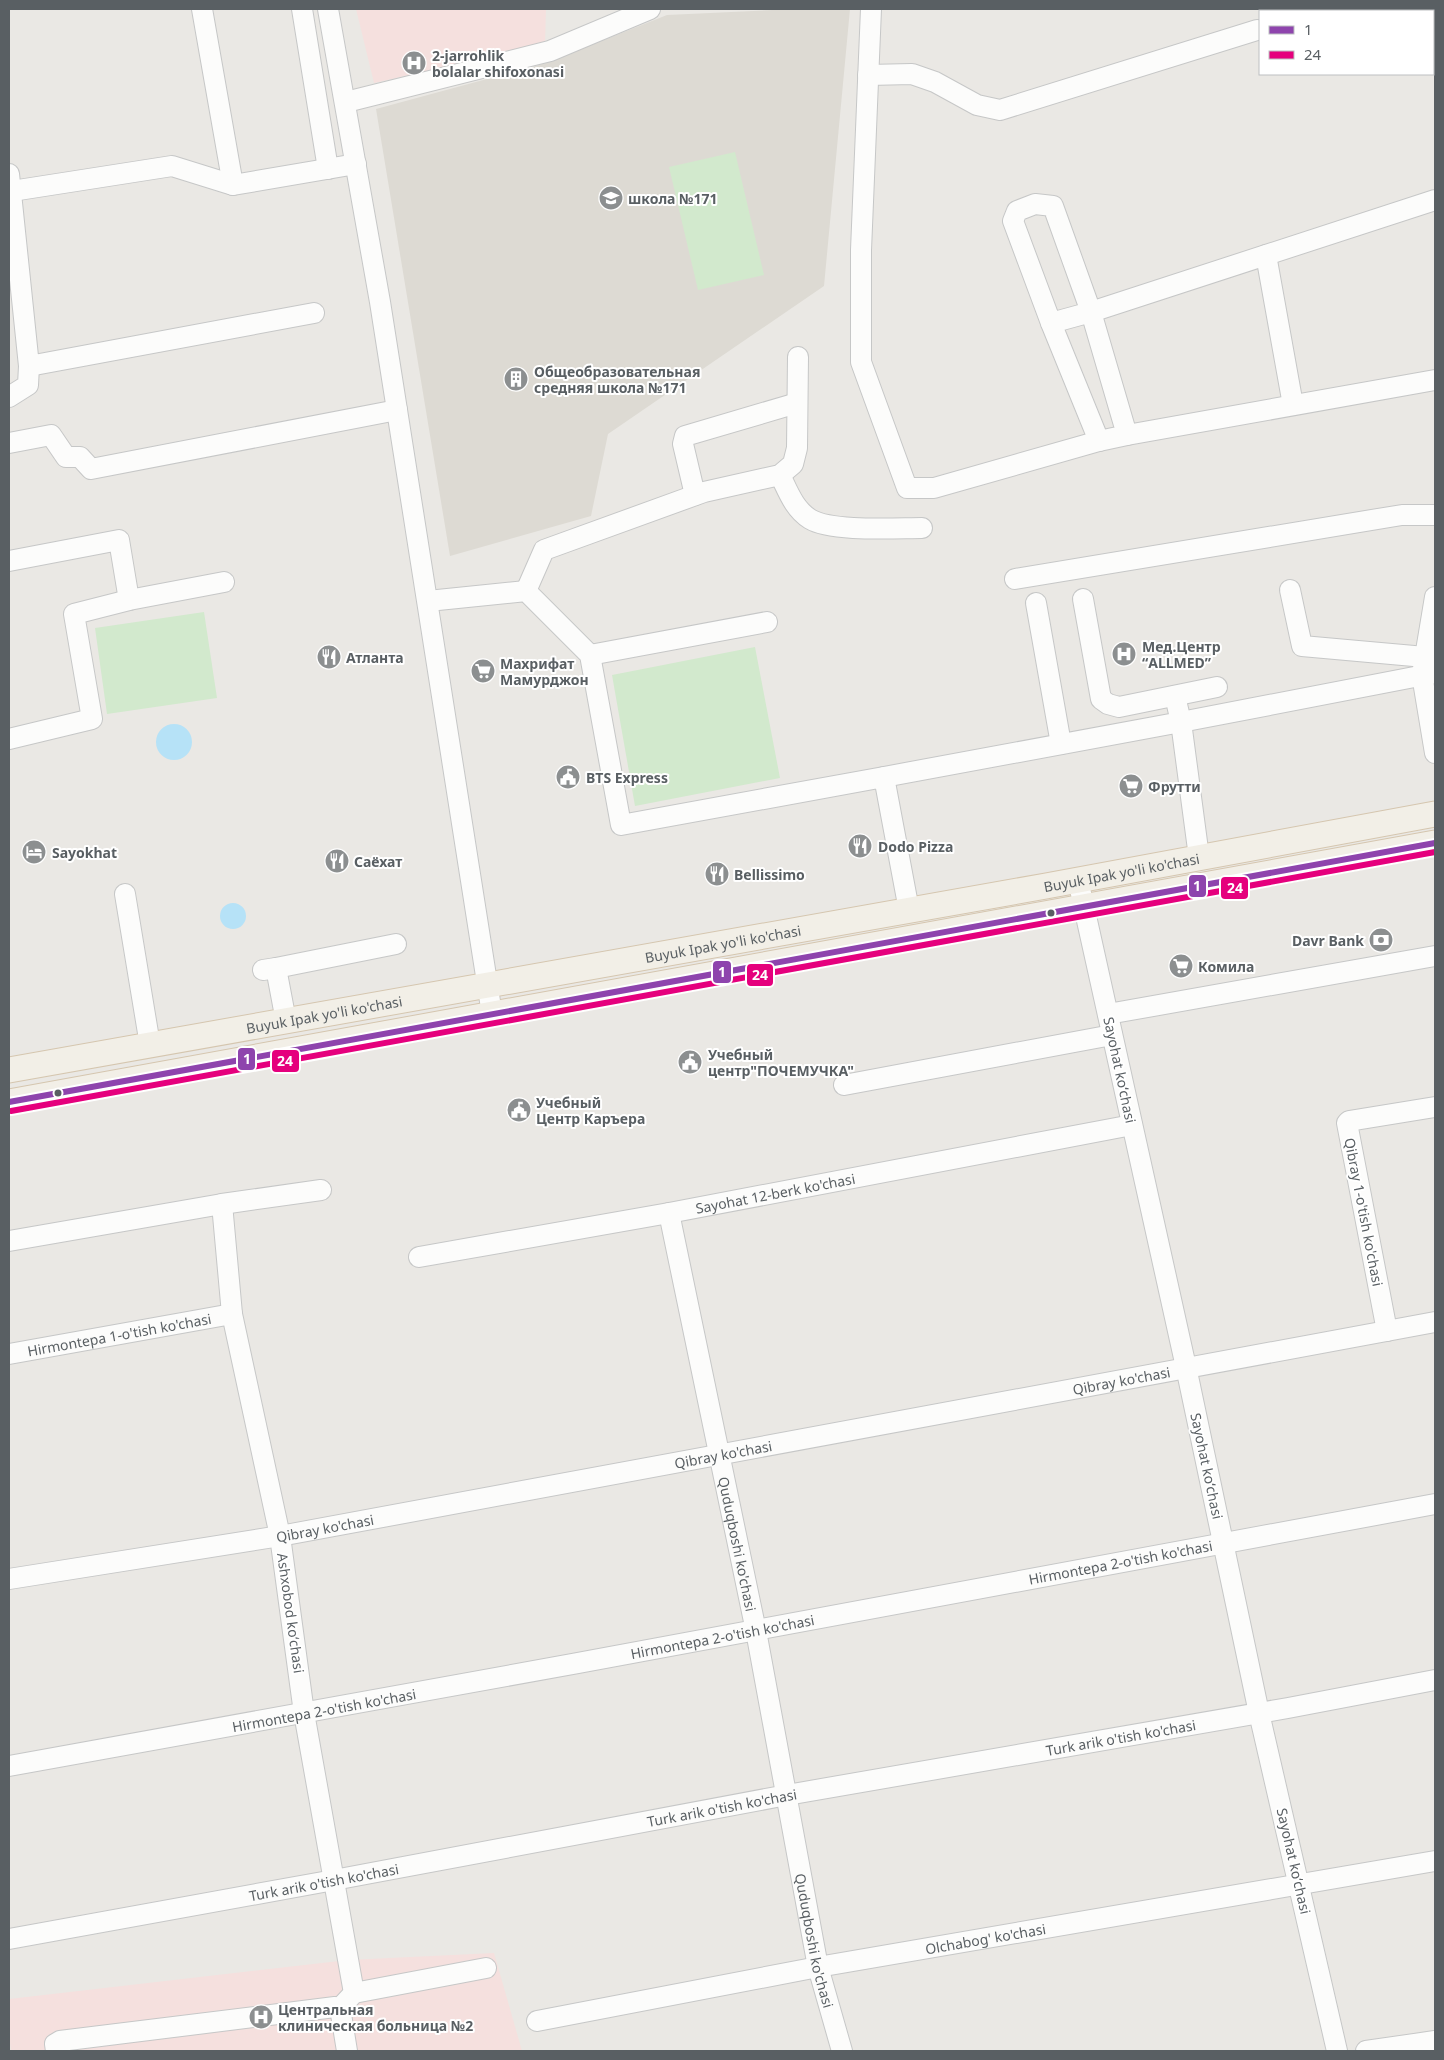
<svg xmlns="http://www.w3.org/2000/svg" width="1444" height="2060" font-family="'Noto Sans',sans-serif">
  <rect width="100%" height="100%" fill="#eae8e4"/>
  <path fill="#dddad3" d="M794,9H850L824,286L608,434L591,516L450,556L376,109L546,63L667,15Z"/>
  <path fill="#f5e0de" d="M356,9H546L545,44L374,83Z
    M494,1953L522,2051H11L9,2036V1999L348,1960Z"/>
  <path fill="#d2e9cd" d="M735,152L764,275L698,290L669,167Z
    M204,612L217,698L107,714L95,628Z
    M755,647L780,778L635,806L612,675Z"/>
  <path fill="#b6e2f7" d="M156 742a18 18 0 1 1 36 0a18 18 0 1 1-36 0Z
    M220 916a13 13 0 1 1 26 0a13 13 0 1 1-26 0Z"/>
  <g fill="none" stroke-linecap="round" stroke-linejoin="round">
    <defs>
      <g id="minor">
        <path d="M202,9L233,185"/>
        <path d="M302,9L328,169"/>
        <path d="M328,9L380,302L492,1014"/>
        <path d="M871,9L861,250V362L907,488H934L1099,441L1127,435L1091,312L1053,206L1035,204L1017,211L1013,221L1051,323L1091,312L1435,200"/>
        <path d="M868,75L912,74L935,82L977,105L1000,110L1257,30"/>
        <path d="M346,102L550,51L650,9"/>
        <path d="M9,174L29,366L314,313"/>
        <path d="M12,191L172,166L233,185L356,164"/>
        <path d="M1266,255L1293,405"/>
        <path d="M1051,323L1099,441"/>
        <path d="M9,397L28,385L29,366"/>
        <path d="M1127,435L1435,380"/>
        <path d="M9,443L51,435L66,457H80L91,469L397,410"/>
        <path d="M780,475C788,491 794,509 810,519C831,532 896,528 922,528"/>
        <path d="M695,495L683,444L685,436L797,403"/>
        <path d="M9,561L119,540L129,600"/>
        <path d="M1015,579L1402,515H1435"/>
        <path d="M1290,590L1302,646L1425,657"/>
        <path d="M526,591L544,550L704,492L780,475L793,464L797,448L798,357"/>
        <path d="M1435,597L1422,675L1435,753"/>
        <path d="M1083,599L1101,699L1108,704L1119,707L1217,687"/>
        <path d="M428,601L526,591L590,655L621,825L884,777L909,910"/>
        <path d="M1036,603L1061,744"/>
        <path d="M590,655L767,622"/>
        <path d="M1175,696L1181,722L1435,673"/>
        <path d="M9,739L92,719L74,614L129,600L224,582"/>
        <path d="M884,777L1181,722L1199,857"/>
        <path d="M1078,880L1186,1367L1259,1713L1337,2051"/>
        <path d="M125,894L150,1045"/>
        <path d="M276,968L396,944"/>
        <path d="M263,970L276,968L286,1021"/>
        <path d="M1108,1014L1435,956"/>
        <path d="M844,1085L1112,1035"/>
        <path d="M222,1204L232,1314L280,1536L304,1713L354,1993"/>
        <path id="s1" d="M669,1213L756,1631L818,1967L842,2051"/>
        <path d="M9,1241L222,1204L321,1190"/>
        <path id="s2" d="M419,1257L669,1213L1132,1125"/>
        <path d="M1387,1331L1347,1123L1349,1121L1435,1107"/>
        <path id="s3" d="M9,1354L232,1314"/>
        <path id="s4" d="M9,1579L280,1536L1435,1322"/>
        <path id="s5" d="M9,1766C485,1683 960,1590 1435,1504"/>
        <path id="s6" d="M9,1939L334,1880L787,1795L1288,1708L1435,1680"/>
        <path id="s7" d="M537,2021L818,1967L1435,1861"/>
        <path d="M56,2051L55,2044L60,2041L335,2007L340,2008"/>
        <path d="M347,2051L340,2008L354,1993L486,1968"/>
        <path d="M1366,2051L1435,2041"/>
      </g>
      <g id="major">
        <path id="s8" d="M9,1070L1046,886L1435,814"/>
        <path d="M9,1102L1435,843"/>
      </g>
    </defs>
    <use href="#minor" stroke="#c6c7c7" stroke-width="22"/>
    <use href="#major" stroke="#d5c6af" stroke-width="27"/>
    <use href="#minor" stroke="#fcfcfb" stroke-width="20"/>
    <use href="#major" stroke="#f2efe7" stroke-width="25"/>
    <defs>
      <path id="bus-1" d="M9,1102L1435,843"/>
      <path id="bus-2" d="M11,1111L1435,852"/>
    </defs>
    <use href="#bus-1" stroke="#fff" stroke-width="10"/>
    <use href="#bus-2" stroke="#fff" stroke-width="10"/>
    <use href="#bus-1" stroke="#8e44ad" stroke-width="6"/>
    <use href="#bus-2" stroke="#e5007d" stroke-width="6"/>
  </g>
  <defs>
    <symbol id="hospital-disc" viewBox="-11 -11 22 22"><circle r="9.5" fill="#8c8f90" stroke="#fff"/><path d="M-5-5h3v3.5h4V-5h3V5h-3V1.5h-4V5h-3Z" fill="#fff"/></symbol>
    <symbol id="school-disc" viewBox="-11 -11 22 22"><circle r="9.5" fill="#8c8f90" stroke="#fff"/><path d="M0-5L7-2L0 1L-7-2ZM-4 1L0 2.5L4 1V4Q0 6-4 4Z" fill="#fff"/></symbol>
    <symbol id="building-disc" viewBox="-11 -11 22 22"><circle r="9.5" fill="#8c8f90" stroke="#fff"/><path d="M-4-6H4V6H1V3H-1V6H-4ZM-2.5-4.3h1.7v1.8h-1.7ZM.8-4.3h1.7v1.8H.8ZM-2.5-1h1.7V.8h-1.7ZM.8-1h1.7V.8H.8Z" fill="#fff"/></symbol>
    <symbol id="restaurant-disc" viewBox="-11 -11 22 22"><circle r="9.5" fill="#8c8f90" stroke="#fff"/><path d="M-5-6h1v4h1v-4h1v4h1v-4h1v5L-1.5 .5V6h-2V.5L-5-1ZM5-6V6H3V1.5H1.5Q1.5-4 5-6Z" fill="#fff"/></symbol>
    <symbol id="supermarket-disc" viewBox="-11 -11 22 22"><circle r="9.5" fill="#8c8f90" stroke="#fff"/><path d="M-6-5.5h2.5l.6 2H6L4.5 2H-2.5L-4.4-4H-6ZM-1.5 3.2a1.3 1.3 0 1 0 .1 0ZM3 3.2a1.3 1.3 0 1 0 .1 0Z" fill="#fff"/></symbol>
    <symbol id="civic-disc" viewBox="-11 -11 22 22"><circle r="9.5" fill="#8c8f90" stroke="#fff"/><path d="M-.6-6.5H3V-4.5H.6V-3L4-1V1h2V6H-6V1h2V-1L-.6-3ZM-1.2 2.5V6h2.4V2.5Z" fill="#fff"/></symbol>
    <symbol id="hotel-disc" viewBox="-11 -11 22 22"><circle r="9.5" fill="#8c8f90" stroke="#fff"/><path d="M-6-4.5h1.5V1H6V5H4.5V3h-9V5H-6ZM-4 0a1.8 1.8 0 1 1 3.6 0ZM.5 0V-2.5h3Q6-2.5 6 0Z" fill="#fff"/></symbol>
    <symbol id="bank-disc" viewBox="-11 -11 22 22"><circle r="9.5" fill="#8c8f90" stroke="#fff"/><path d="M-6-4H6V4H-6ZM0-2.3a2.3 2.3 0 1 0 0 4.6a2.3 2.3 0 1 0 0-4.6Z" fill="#fff"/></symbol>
  </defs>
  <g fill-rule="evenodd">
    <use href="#hospital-disc" x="400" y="49" width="28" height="28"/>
    <use href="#school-disc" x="597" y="184" width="28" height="28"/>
    <use href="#building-disc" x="502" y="365" width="28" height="28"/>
    <use href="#hospital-disc" x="1110" y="640" width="28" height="28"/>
    <use href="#restaurant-disc" x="315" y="643" width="28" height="28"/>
    <use href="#supermarket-disc" x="469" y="657" width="28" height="28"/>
    <use href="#civic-disc" x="554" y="763" width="28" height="28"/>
    <use href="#supermarket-disc" x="1117" y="772" width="28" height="28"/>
    <use href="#restaurant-disc" x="846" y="832" width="28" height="28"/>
    <use href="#hotel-disc" x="20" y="838" width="28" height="28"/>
    <use href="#restaurant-disc" x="323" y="847" width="28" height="28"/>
    <use href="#restaurant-disc" x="703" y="860" width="28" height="28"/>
    <use href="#bank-disc" x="1367" y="926" width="28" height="28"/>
    <use href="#supermarket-disc" x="1167" y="952" width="28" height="28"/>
    <use href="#civic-disc" x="676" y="1048" width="28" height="28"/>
    <use href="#civic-disc" x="505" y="1096" width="28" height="28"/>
    <use href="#hospital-disc" x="247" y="2003" width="28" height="28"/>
  </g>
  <g fill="#595f63" stroke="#fff" stroke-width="2">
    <circle cx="1051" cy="913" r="4.5"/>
    <circle cx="58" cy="1093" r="4.5"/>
  </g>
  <g text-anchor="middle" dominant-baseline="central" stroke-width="4" stroke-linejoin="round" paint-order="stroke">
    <g font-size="14" font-weight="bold" fill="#595f63" stroke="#fff" text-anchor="start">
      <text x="432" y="55">2-jarrohlik<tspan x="432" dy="16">bolalar shifoxonasi</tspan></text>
      <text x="628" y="198">школа №171</text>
      <text x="534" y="371">Общеобразовательная<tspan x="534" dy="16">средняя школа №171</tspan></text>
      <text x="1142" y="646">Мед.Центр<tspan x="1142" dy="16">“ALLMED”</tspan></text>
      <text x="346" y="657">Атланта</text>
      <text x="500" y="663">Махрифат<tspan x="500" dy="16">Мамурджон</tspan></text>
      <text x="586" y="777">BTS Express</text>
      <text x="1148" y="786">Фрутти</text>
      <text x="878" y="846">Dodo Pizza</text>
      <text x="52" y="852">Sayokhat</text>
      <text x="354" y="861">Саёхат</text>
      <text x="734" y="874">Bellissimo</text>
      <text x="1364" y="940" text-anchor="end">Davr Bank</text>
      <text x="1198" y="966">Комила</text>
      <text x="708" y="1054">Учебный<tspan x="708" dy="16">центр"ПОЧЕМУЧКА"</tspan></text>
      <text x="536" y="1102">Учебный<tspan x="536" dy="16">Центр Каръера</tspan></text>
      <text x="278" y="2009">Центральная<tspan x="278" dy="16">клиническая больница №2</tspan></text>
    </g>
    <g font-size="14" fill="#595f63" stroke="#fff">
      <text stroke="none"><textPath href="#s8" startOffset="1130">Buyuk Ipak yo'li ko'chasi</textPath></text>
      <text stroke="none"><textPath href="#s8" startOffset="725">Buyuk Ipak yo'li ko'chasi</textPath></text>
      <text stroke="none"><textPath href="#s8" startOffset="320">Buyuk Ipak yo'li ko'chasi</textPath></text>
      <text transform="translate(1120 1070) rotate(78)">Sayohat koʻchasi</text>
      <text stroke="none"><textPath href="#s2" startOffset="362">Sayohat 12-berk ko'chasi</textPath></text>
      <text transform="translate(1364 1212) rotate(79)">Qibray 1-o'tish ko'chasi</text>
      <text stroke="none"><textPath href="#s3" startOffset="112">Hirmontepa 1-o'tish ko'chasi</textPath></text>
      <text stroke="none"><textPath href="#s4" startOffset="1130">Qibray ko'chasi</textPath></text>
      <text stroke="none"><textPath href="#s4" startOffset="725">Qibray ko'chasi</textPath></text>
      <text transform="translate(1207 1466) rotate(78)">Sayohat koʻchasi</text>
      <text stroke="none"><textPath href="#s4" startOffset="320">Qibray ko'chasi</textPath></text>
      <text stroke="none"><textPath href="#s1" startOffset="338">Quduqboshi ko'chasi</textPath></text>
      <text stroke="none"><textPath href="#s5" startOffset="1130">Hirmontepa 2-o'tish ko'chasi</textPath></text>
      <text transform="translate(291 1613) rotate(82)">Ashxobod koʻchasi</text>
      <text stroke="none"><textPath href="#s5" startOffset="725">Hirmontepa 2-o'tish ko'chasi</textPath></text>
      <text stroke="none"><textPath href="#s5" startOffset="320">Hirmontepa 2-o'tish ko'chasi</textPath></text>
      <text stroke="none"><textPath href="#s6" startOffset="1130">Turk arik o'tish ko'chasi</textPath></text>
      <text stroke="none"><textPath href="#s6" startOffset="725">Turk arik o'tish ko'chasi</textPath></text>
      <text transform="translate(1294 1861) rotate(77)">Sayohat koʻchasi</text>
      <text stroke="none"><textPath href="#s6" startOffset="320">Turk arik o'tish ko'chasi</textPath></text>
      <text stroke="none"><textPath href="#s7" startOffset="456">Olchabog' ko'chasi</textPath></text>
      <text stroke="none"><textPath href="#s1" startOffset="742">Quduqboshi ko'chasi</textPath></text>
    </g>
  </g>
  <g stroke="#fff" stroke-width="2">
    <rect x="1188" y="874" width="19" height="24" rx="5" fill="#8e44ad"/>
    <rect x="1220" y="876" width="29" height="24" rx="5" fill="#e5007d"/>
    <rect x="712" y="960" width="20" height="24" rx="5" fill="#8e44ad"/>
    <rect x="746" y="963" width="28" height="24" rx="5" fill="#e5007d"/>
    <rect x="237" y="1047" width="19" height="24" rx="5" fill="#8e44ad"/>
    <rect x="271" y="1049" width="29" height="24" rx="5" fill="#e5007d"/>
  </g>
  <g font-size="14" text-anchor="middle" font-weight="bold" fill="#fff">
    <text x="1197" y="891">1</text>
    <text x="1235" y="893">24</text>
    <text x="722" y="977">1</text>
    <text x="760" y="980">24</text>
    <text x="247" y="1064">1</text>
    <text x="285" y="1066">24</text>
  </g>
  <rect width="1444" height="2060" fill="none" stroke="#595f63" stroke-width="20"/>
  <rect x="1259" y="10" width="175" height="65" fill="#ffffff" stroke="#bdbfc1"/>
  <rect x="1269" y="26" width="25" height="8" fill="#8e44ad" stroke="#bdbfc1"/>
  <text x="1304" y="35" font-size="15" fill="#595f63">1</text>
  <rect x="1269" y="51" width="25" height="8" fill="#e5007d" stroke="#bdbfc1"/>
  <text x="1304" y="60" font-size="15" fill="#595f63">24</text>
</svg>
